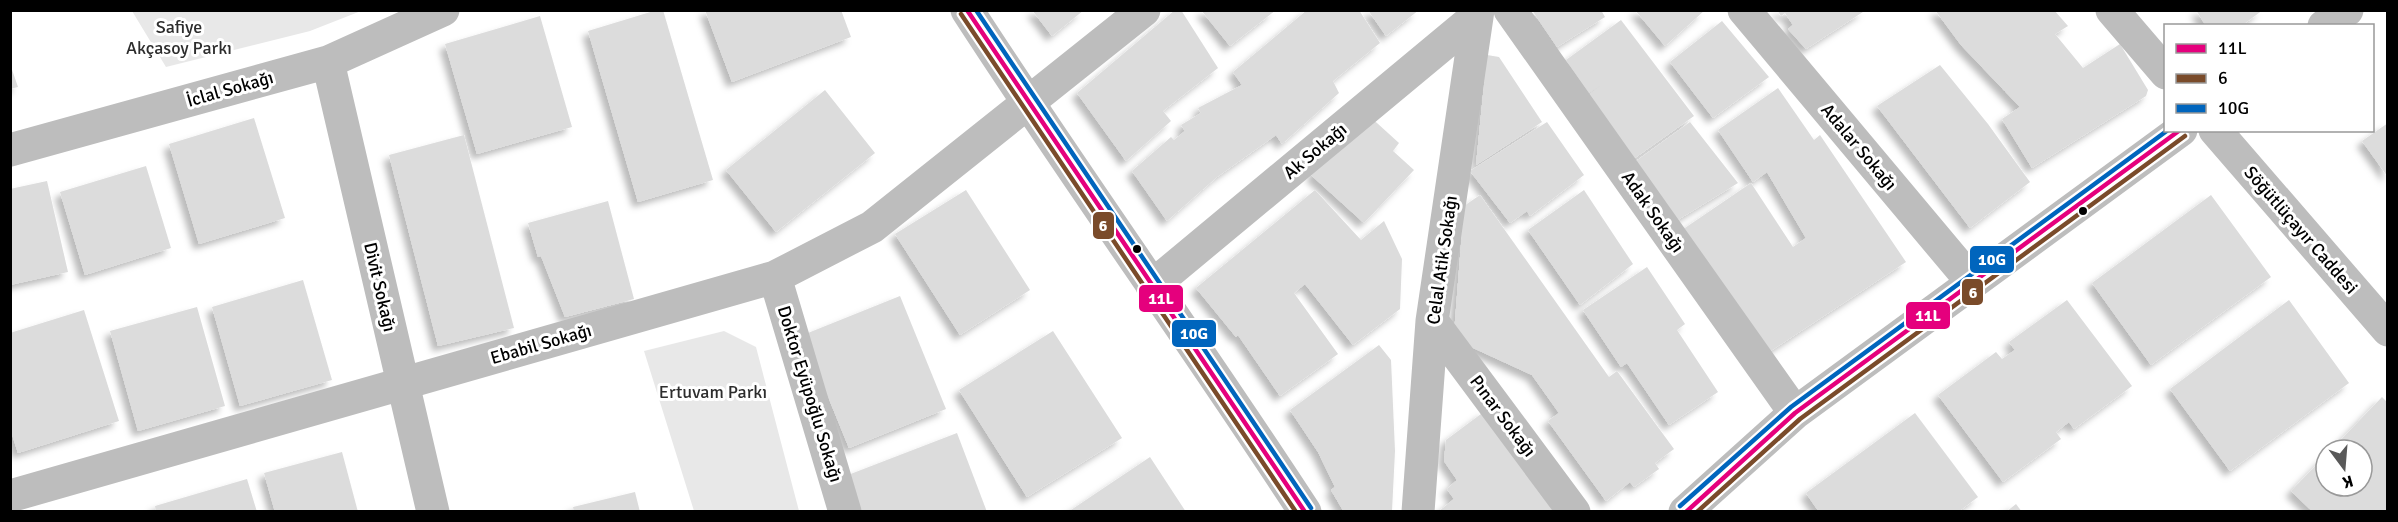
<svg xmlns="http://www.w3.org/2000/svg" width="2398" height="522" font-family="Signika,sans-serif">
  <defs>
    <filter id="shadow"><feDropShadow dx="-5.5" dy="5.5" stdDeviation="3" flood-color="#0004"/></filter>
  </defs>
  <rect width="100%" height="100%" fill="#fff"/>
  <path fill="#e8e8e8" d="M132,11H361L310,31L166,67Z
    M724,331L756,347L799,511H694L644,351Z"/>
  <path fill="#dcdcdc" filter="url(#shadow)" d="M657,10H663L713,180L638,202L588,31Z
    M705,10H841L851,37L732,82Z
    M1032,10H1084L1052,36Z
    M1175,10H1181L1218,68L1163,111L1171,121L1126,161L1077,93Z
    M1201,10H1276L1230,46Z
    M1307,10H1359L1380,43L1333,81L1339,93L1282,144L1276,135L1217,177L1167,221L1132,171L1171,137L1174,140L1185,131L1181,125L1201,113L1198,108L1242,85L1233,72Z
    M1368,10H1419L1386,36Z
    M1532,10H1601L1605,17L1557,47Z
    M1635,10H1705L1665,46Z
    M1777,10H1866L1806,49L1788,29L1793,25L1785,13L1781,16Z
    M1935,10H2054L2068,26L2055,34L2083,68L2120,44L2148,90L2146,96L2032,168L2002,119L2020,107L1961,45Z
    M2196,10H2263L2241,26H2206Z
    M540,16L572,127L477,154L445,44Z
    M1621,20L1694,116L1632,160L1586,97L1601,85L1589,93L1566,60Z
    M1722,21L1769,77L1713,118L1670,62Z
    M1487,55L1499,57L1542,122L1476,165Z
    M10,64L18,87L10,89Z
    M1940,65L1988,124L2030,182L1970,228L1877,106Z
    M1778,88L1814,140L1820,135L1906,262L1760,358L1682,230L1751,183L1793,247L1806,238L1767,172L1753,182L1718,130Z
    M825,90L875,153L776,232L726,170Z
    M1366,113L1399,143L1393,151L1414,170L1364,223L1311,175Z
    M254,118L285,218L199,244L169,144Z
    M1547,122L1584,175L1530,216L1527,211L1510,223L1470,171Z
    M1690,122L1738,183L1676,221L1632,164Z
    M2388,123V177L2362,141Z
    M464,135L514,328L438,346L389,155Z
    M146,166L171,248L85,275L60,192Z
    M47,181L68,272L10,285V189Z
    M966,190L1030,290L960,335L895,234Z
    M1315,190L1361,240L1384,221L1402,259L1400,309L1353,345L1305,284L1294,293L1338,354L1280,396L1238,335L1236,337L1196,288Z
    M1584,190L1633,264L1580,305L1528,230Z
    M1480,195L1609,377L1617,371L1674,449L1655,463L1659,469L1634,487L1630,482L1606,501L1548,421L1559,413L1532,375L1458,341L1454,334L1464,206Z
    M2211,195L2271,277L2151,365L2092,283Z
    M608,201L634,299L565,317L541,256L538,257L528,223Z
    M1647,267L1685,324L1677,330L1718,392L1669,425L1627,363L1621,367L1583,310Z
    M303,280L332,380L240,406L212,307Z
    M900,296L946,409L849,448L803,335Z
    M2067,300L2132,386L2074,429L2069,422L2056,432L2061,439L2003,482L1938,395L1996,352L2002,359L2015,350L2009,342Z
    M2289,300L2349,383L2230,471L2170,389Z
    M197,307L225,406L138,431L110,331Z
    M84,310L119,421L18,453L10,428V333Z
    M1053,331L1122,438L1027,497L959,390Z
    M1379,345L1391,360L1395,451L1392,511L1344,512L1331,490L1335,487L1318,452L1290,410Z
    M2382,397L2388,403V512H2313L2291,491L2326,455V486H2362V450H2331Z
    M1485,411L1559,512H1438L1454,499L1447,489L1457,480L1444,461L1446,440Z
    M1915,413L1978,497L1958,512H1819L1806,493Z
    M957,433L987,512H862L848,475Z
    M342,452L358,512H275L264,473Z
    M1150,457L1186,512H1068Z
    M247,479L257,512H156L155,506Z
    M635,492L640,512H574L573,507Z
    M2016,504L2022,512H2006Z"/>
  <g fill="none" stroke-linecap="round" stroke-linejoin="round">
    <path stroke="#bdbdbd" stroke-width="33" d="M967,10C1077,180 1195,343 1305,512
      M1510,10L1795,413
      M1744,10L1973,283
      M2112,10L2166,73
      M2324,26L2347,10
      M328,62L433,512
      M2215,130L2388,330
      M10,150L328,62L443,10
      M775,277L845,512
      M1152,286L1477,16
      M1432,321L1574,512
      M10,496L775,277L872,227L1144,10
      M1418,512L1432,321L1478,10
      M1685,512L1795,413L2181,130"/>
    <defs>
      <path id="bus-1" d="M967,10L1305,512
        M1686,512L1795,413L2180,130"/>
      <path id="bus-2" d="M961,14L1296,512
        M1697,512L1800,419L2185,136"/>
      <path id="bus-3" d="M976,10L1311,508
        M1680,506L1791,407L2168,130"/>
    </defs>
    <use href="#bus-1" stroke="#fff" stroke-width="9"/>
    <use href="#bus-2" stroke="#fff" stroke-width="9"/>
    <use href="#bus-3" stroke="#fff" stroke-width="9"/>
    <use href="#bus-1" stroke="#e5007d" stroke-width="4.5"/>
    <use href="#bus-2" stroke="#7a4b2a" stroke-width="4.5"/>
    <use href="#bus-3" stroke="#0065bd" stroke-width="4.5"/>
  </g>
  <g fill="#000" stroke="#fff" stroke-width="2">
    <circle cx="2083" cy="211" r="5"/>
    <circle cx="1137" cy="249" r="5"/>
  </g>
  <g text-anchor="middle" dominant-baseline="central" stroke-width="6" stroke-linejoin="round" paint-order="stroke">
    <g font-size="18" fill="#2d2d2d" stroke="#fff">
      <text x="179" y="27">Safiye<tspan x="179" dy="21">Akçasoy Parkı</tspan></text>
      <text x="713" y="392">Ertuvam Parkı</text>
    </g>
    <g font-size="18" fill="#000" stroke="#fff">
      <text transform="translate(230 89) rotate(-16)">İclal Sokağı</text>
      <text transform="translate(1859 147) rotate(50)">Adalar Sokağı</text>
      <text transform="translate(1315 151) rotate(-40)">Ak Sokağı</text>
      <text transform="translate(1653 212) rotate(55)">Adak Sokağı</text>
      <text transform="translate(2301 230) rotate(49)">Söğütlüçayır Caddesi</text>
      <text transform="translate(1442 260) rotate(-82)">Celal Atik Sokağı</text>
      <text transform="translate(380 287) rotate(77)">Divit Sokağı</text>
      <text transform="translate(541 344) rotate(-16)">Ebabil Sokağı</text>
      <text transform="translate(810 394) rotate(73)">Doktor Eyüpoğlu Sokağı</text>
      <text transform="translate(1503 416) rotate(53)">Pınar Sokağı</text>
    </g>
  </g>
  <g stroke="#fff" stroke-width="2">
    <rect x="1092" y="211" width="23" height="29" rx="6" fill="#7a4b2a"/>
    <rect x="1969" y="245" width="46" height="29" rx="6" fill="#0065bd"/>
    <rect x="1961" y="278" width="23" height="28" rx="6" fill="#7a4b2a"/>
    <rect x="1138" y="284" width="46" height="29" rx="6" fill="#e5007d"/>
    <rect x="1905" y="301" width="46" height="29" rx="6" fill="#e5007d"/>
    <rect x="1171" y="319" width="46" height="29" rx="6" fill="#0065bd"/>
  </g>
  <g font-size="16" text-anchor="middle" font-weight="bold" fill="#fff">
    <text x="1103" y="231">6</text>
    <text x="1992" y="265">10G</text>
    <text x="1973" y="298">6</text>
    <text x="1161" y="304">11L</text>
    <text x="1928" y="321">11L</text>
    <text x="1194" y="339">10G</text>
  </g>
  <rect width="2398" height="522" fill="none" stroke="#000000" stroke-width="24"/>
  <rect x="2164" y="24" width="210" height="108" fill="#ffffff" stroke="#999999" stroke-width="1.5"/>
  <rect x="2176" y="44" width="30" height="9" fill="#e5007d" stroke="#999999" stroke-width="1.5"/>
  <text x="2218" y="54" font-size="18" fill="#000000">11L</text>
  <rect x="2176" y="74" width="30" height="9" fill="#7a4b2a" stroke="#999999" stroke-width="1.5"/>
  <text x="2218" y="84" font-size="18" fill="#000000">6</text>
  <rect x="2176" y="104" width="30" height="9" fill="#0065bd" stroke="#999999" stroke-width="1.5"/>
  <text x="2218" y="114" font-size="18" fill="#000000">10G</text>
  <g transform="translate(2344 468) rotate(164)"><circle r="28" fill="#ffffff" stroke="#999999" stroke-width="1.5"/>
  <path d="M0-4.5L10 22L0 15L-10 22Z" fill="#595959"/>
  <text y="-9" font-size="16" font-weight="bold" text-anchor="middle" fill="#000000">K</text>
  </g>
</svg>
